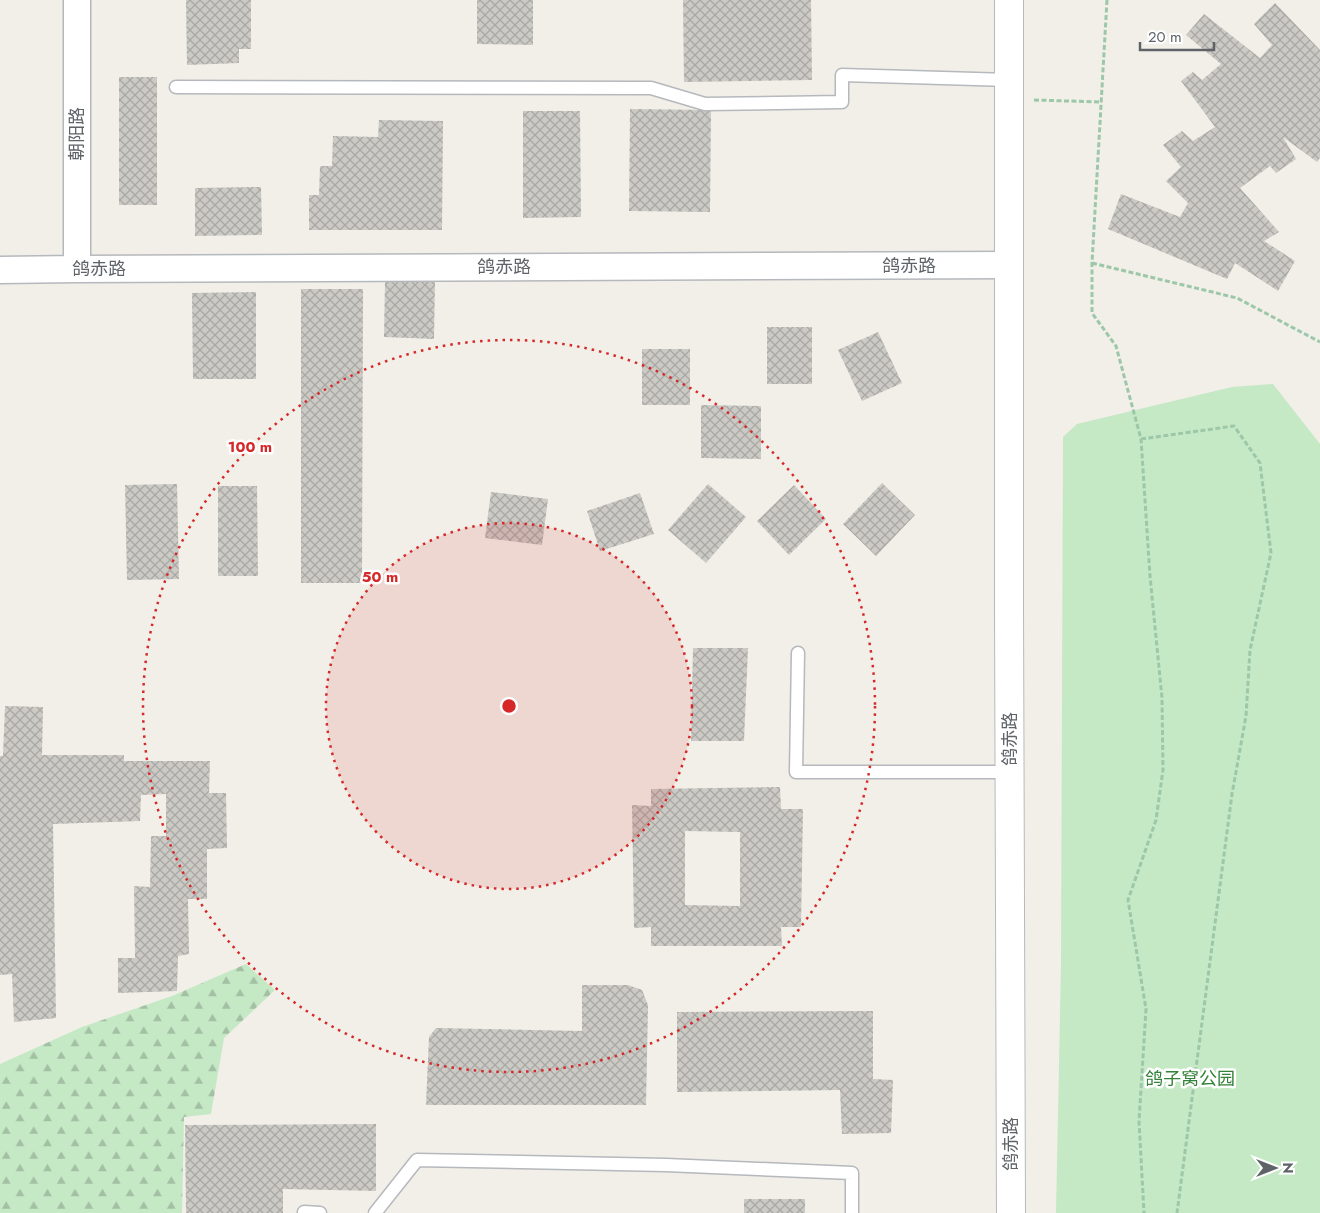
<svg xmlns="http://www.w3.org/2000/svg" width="1320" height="1213" font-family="Jost,'Noto Sans SC',sans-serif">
  <defs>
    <pattern id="forest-firs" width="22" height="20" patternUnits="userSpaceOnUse" patternTransform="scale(1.25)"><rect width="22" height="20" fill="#c5e8c5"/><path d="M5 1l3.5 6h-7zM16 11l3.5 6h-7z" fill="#a3c0a4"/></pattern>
    <pattern id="building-cross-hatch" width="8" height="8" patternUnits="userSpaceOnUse" patternTransform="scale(1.25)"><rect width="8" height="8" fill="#cccac5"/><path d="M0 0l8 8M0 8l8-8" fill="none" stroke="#a9a8a4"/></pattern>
  </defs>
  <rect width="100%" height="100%" fill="#f1efe8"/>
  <path fill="url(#forest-firs)" d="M246,964L275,990L224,1038L211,1114L184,1117L182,1213H0V1064L82,1027L172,996Z"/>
  <path fill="#c5e8c5" d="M1273,384L1320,444V1213H1056L1061,966L1063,437L1077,424L1232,387Z"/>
  <path fill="url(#building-cross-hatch)" fill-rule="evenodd" d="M186,0H251V49H239V63L187,65Z
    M477,0H533V45L477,44Z
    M683,0H811L812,80L684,82Z
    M1275,3L1320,50V158L1317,162L1283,137L1296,159L1276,173L1270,166L1240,188L1279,232L1264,241L1295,261L1278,291L1235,263L1227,279L1108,229L1121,194L1180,217L1188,203L1166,181L1181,167L1163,145L1182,131L1193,141L1215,127L1181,81L1193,72L1202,80L1221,64L1186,35L1204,14L1260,58L1272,45L1254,24Z
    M119,77H157V205H119Z
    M630,109L711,110L710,212L629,211Z
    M523,111H580L581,217L523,218Z
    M379,120L443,121L442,230H309V195H319L320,166H332L333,136L378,137Z
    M261,187L262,235L195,236V188Z
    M385,281L435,282L434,339L384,337Z
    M301,289H363L362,583H301Z
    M256,292V379H193L192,293Z
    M767,327H812V384H767Z
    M878,332L902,383L862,401L838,350Z
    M642,349H690V405H642Z
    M701,405L761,406V459L701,458Z
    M882,483L915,515L876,556L843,524Z
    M177,484L179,579L127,580L125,485Z
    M708,484L746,517L706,563L668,530Z
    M794,485L826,519L789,555L757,521Z
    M218,486H257L258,576H218Z
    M491,492L548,499L542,545L485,538Z
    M640,493L654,534L600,551L587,511Z
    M693,648H748L744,741H691Z
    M5,706L43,707L42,755H124V761H210L209,793H226L227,848L207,849V899H188L189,954L178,956L177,991L118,993V958H135L134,886L150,887L151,836H166V794L141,795L140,821L53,824L56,1018L14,1022L12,974L0,975V756H3Z
    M780,787L781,809H803L801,927H781L782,946H651V927L634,928L632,805L651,806V789ZM685,831L740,832V906L685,905Z
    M582,985H628L642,990L648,1005L646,1105H426L429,1037L436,1028L582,1031Z
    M873,1011V1079L893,1080L891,1133L842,1134L840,1090L677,1092V1012Z
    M376,1124V1191L283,1189V1213H186L185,1125Z
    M744,1199H805V1213H744Z"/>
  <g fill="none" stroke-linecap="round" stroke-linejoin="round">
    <defs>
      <path id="service" d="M176,87L651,88L705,104L842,102V75L1009,80
        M798,653L796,772H1010
        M304,1212L320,1213
        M375,1213L417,1160L666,1165L852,1173V1213"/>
      <path id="minor" d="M77,0V269
        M0,270L77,269L1009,265"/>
      <path id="secondary" d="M1009,0V606L1011,1213"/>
    </defs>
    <use href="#service" stroke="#b5b8bc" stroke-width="15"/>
    <use href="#minor" stroke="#b5b8bc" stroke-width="29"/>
    <use href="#secondary" stroke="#b6babf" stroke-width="30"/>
    <path stroke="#9cc7a9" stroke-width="3" stroke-dasharray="5 2.5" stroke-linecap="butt" d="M1107,0L1092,263V313L1116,346L1141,439L1150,576L1162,698L1163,770L1156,820L1128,900L1146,1009L1139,1121L1144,1213
      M1034,100L1101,102
      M1092,263L1237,298L1320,342
      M1141,439L1234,426L1260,463L1271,553L1250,650L1246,716L1232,794L1177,1213"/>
    <use href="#service" stroke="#fff" stroke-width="12"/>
    <use href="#minor" stroke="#fff" stroke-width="26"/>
    <use href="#secondary" stroke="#fff" stroke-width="28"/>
  </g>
  <circle cx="509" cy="706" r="183" fill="#d62828" fill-opacity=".12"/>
  <g fill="none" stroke="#d62828" stroke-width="2.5" stroke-dasharray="2.5 5">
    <circle cx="509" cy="706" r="183"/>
    <circle cx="509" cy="706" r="366"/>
  </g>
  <g text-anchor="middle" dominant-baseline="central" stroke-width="5" stroke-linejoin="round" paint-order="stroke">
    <g font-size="18" fill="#5f6368" stroke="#fff">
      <text transform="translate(77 134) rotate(-90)">朝阳路</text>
      <text x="909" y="266">鸽赤路</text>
      <text x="504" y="267">鸽赤路</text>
      <text x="99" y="269">鸽赤路</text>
      <text transform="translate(1010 739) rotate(-90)">鸽赤路</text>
      <text transform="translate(1011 1144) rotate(-90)">鸽赤路</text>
    </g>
    <g font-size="18" fill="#348238" stroke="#fff">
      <text x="1190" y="1079">鸽子窝公园</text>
    </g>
  </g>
  <circle cx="509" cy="706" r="8" fill="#d62828" stroke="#fff" stroke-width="2.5"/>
  <g font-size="15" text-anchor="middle" font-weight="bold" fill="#d62828" stroke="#fff" stroke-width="5" stroke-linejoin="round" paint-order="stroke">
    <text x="250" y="452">100 m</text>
    <text x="380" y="582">50 m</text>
  </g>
  <g transform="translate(1275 1168) rotate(90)" stroke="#ffffff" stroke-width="4" paint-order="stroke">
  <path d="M0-4L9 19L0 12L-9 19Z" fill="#5f6368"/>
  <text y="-8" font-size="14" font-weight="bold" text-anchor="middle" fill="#5f6368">N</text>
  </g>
  <path d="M1140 42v8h74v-8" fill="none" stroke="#5f6368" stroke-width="2.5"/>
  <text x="1148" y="42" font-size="15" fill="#5f6368" stroke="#ffffff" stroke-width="4" paint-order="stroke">20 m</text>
</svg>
